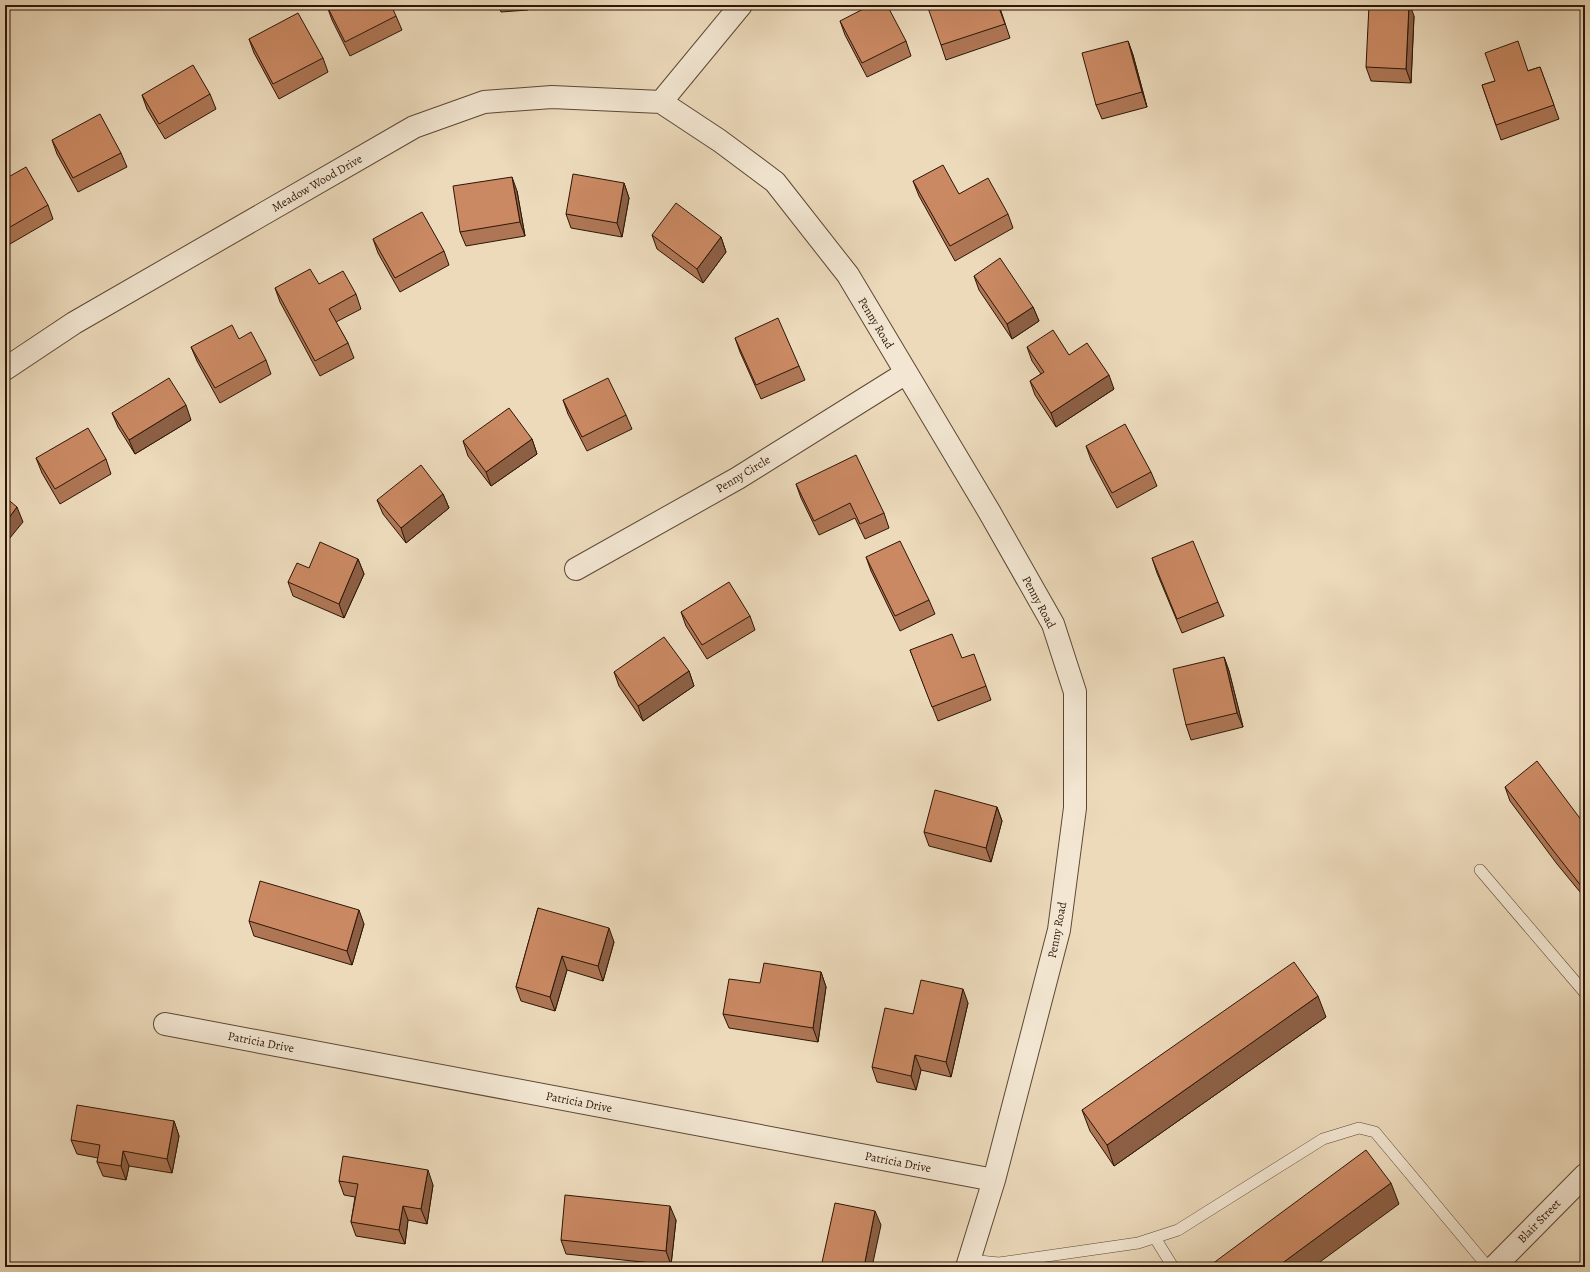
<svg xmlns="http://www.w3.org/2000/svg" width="1590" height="1272" font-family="Alegreya,serif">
  <rect width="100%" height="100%" fill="#ecdabb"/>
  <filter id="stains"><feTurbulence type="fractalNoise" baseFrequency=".005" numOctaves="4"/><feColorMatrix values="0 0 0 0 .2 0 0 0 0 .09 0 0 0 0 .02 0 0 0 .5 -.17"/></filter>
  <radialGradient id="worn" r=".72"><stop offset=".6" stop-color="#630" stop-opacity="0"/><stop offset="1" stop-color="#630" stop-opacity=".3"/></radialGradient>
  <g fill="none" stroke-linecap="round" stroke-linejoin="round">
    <defs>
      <path id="service" d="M1480,870L1585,993
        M1155,1238L1173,1267
        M969,1260L999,1263L1138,1243L1178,1230L1323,1139L1359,1128L1375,1132L1488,1267"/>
      <path id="minor" d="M661,102L720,141L775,182L848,275L990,513L1053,624L1075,692V808L1059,930L994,1180L967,1267
        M661,102L741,5
        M5,369L74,323L414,127L484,102L552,97L661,102
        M576,569L738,478L906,373
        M165,1024L994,1180"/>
      <path id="tertiary" d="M1494,1267L1585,1175"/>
    </defs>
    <use href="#service" stroke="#5d4734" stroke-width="12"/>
    <use href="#minor" stroke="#5d4734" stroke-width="24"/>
    <use href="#tertiary" stroke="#5d4734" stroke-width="24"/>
    <use href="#service" stroke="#f3e7d3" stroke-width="11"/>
    <use href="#minor" stroke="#f3e7d3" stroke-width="22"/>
    <use href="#tertiary" stroke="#f3e7d3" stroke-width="22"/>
  </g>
  <path fill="#ae7655" stroke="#2d1607" d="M498,5H527L528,10L501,12Z
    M999,5L1010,38L946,60L941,45Z
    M327,6L396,16L402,30L350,56L332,20Z
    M1414,16L1411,83L1371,81L1366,67Z
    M840,21L906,41L911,56L867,77L845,35Z
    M249,39L323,58L328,72L279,99L254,53Z
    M1128,41L1133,55L1147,107L1102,119L1096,105Z
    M1540,67L1559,119L1501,140L1482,85Z
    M210,94L216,109L165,139L147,109L142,95Z
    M52,140L121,153L127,167L78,192L57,154Z
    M5,179L48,205L53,219L10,244L5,236Z
    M913,181L959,194L1008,214L1013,228L955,261L919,196Z
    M624,183L629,198L622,237L571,228L566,214Z
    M517,191L525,236L466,246L460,232Z
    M652,235L721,237L726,252L703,283L657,249Z
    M373,239L444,251L449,265L400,292L378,253Z
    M974,276L1033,307L1039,321L1012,339L979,290Z
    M319,284L356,294L361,309L336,322L348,343L354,358L320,376L280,302L275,288Z
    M735,338L799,366L805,380L761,399L740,352Z
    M191,347L266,360L271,374L220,403L197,361Z
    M1027,347L1069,355L1114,389L1056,427L1035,395L1030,381L1041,374L1032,361Z
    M563,400L626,415L632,429L587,451L568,414Z
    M112,413L191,420L135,454L118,427Z
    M532,439L537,454L491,486L468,456L463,441Z
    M1086,446L1151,472L1157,486L1117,508L1091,460Z
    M36,458L106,459L111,474L60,504L42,473Z
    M796,484L884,513L889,528L865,539L855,518L819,535L801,498Z
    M443,494L449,508L406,543L383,514L377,500Z
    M866,557L929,600L935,614L900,631L871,571Z
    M1152,558L1218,602L1224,616L1182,633L1157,573Z
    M358,559L364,574L344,618L293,596L288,582L309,568Z
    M681,612L750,616L755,630L707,659L686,626Z
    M910,650L962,658L986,686L991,700L938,721Z
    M1224,657L1229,671L1243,727L1191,740L1186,725Z
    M689,671L694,686L643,721L619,686L614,672Z
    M1505,787L1585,825V898L1557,864L1510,801Z
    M997,807L1002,821L991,862L929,846L924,832Z
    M538,908L614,942L603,981L567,970L555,1011L521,1001L516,987Z
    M249,921L364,924L352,965L254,936Z
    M821,972L826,987L818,1042L729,1028L723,1014L760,983Z
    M968,1003L951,1077L921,1070L916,1090L877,1082L872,1067Z
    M1326,1017L1114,1166L1090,1131L1082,1110Z
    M174,1121L179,1136L172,1173L129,1166L126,1180L103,1176L97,1162L98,1158L77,1154L71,1140Z
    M339,1181L433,1185L427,1224L408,1220L405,1244L356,1236L351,1222L355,1197L344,1195Z
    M676,1220L671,1265L566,1254L561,1240Z"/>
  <path fill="#8d6045" stroke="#2d1607" d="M1409,5H1410L1414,16L1411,83L1406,69Z
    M1128,41L1133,55L1147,107L1142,92Z
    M512,177L517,191L525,236L520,222Z
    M624,183L629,198L622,237L617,223Z
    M721,237L726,252L703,283L697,269Z
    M1033,307L1039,321L1012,339L1007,324Z
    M1109,375L1114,389L1056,427L1051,413Z
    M186,405L191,420L135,454L129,440Z
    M532,439L537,454L491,486L486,472Z
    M443,494L449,508L406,543L401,528Z
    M17,507L23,522L5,544V523Z
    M358,559L364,574L344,618L339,604Z
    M1224,657L1229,671L1243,727L1237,713Z
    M689,671L694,686L643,721L638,706Z
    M997,807L1002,821L991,862L986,848Z
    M359,910L364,924L352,965L347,951Z
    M609,928L614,942L603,981L598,966Z
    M562,956L567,970L555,1011L550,997Z
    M821,972L826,987L818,1042L813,1028Z
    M963,989L968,1003L951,1077L946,1062Z
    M1318,996L1326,1017L1114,1166L1107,1145Z
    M915,1055L921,1070L916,1090L911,1076Z
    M174,1121L179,1136L172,1173L167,1159Z
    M123,1151L129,1166L126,1180L121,1166Z
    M428,1170L433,1185L427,1224L421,1209Z
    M1391,1183L1399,1204L1313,1267H1277Z
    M403,1206L408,1220L405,1244L399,1230Z
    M670,1206L676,1220L671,1265L666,1251Z
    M875,1211L881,1225L872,1267H864Z"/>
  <path fill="#ca8963" stroke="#2d1607" d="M328,5H391L396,16L345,42L327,6Z
    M871,5H887L906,41L862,63L840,21Z
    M927,5H998L1005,24L941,45Z
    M1369,5H1409L1406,69L1366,67Z
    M298,13L323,58L273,84L249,39Z
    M1128,41L1142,92L1096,105L1082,53Z
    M1518,41L1528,71L1540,67L1554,105L1496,125L1482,85L1495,81L1485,53Z
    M193,65L210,94L159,124L142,95Z
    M100,114L121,153L73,178L52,140Z
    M943,165L959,194L988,178L1008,214L950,246L913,181Z
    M26,167L48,205L5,230V179Z
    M573,174L624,183L617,223L566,214Z
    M512,177L520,222L460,232L453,186Z
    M676,203L721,237L697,269L652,235Z
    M422,212L444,251L395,278L373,239Z
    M1000,258L1033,307L1007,324L974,276Z
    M310,269L319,284L343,271L356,294L329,309L348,343L315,361L275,288Z
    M778,318L799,366L756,385L735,338Z
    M232,325L239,339L251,332L266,360L215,388L191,347Z
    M1053,330L1069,355L1087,343L1109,375L1051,413L1030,381L1044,372L1027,347Z
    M169,378L186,405L129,440L112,413Z
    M608,378L626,415L582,437L563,400Z
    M509,408L532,439L486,472L463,441Z
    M1125,424L1151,472L1112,493L1086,446Z
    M88,428L106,459L55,489L36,458Z
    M856,455L884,513L860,524L850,503L814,521L796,484Z
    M421,465L443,494L401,528L377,500Z
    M5,497L17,507L5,523Z
    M900,541L929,600L895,616L866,557Z
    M1193,541L1218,602L1177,619L1152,558Z
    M320,542L358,559L339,604L288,582L297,563L309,568Z
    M729,582L750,616L702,645L681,612Z
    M952,634L962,658L974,654L986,686L932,707L910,650Z
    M664,637L689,671L638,706L614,672Z
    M1224,657L1237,713L1186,725L1173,669Z
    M1537,761L1585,825V891L1552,849L1505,787Z
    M935,790L997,807L986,848L924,832Z
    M260,881L359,910L347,951L249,921Z
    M538,908L609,928L598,966L562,956L550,997L516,987Z
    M1294,962L1318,996L1107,1145L1082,1110Z
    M764,963L821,972L813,1028L723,1014L729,979L760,983Z
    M921,980L963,989L946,1062L915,1055L911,1076L872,1067L885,1008L913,1014Z
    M77,1105L174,1121L167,1159L123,1151L121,1166L97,1162L100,1145L71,1140Z
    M1366,1150L1391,1183L1277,1267H1208Z
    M343,1156L428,1170L421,1209L403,1206L399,1230L351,1222L358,1184L339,1181Z
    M565,1195L670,1206L666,1251L561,1240Z
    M835,1203L875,1211L864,1267H821Z"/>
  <g text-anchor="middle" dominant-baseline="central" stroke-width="3" stroke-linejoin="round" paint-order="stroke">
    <g font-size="12" fill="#2d1607" stroke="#f3e7d3">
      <text transform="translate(317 183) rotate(-30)">Meadow Wood Drive</text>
      <text transform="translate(876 323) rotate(59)">Penny Road</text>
      <text transform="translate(743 474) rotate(-31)">Penny Circle</text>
      <text transform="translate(1039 602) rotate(62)">Penny Road</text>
      <text transform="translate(1057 930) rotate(-79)">Penny Road</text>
      <text transform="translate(261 1042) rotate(11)">Patricia Drive</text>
      <text transform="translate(579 1102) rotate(11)">Patricia Drive</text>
      <text transform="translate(898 1162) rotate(11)">Patricia Drive</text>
      <text transform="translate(1539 1221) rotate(-46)">Blair Street</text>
    </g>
  </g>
  <rect width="1590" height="1272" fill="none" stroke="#ecdabb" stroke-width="20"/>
  <rect x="6" y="6" width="1578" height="1260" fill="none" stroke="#2d1607" stroke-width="2"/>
  <rect x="10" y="10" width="1570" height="1252" fill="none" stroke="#2d1607"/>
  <rect width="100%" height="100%" filter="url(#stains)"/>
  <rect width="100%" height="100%" fill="url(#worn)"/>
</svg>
